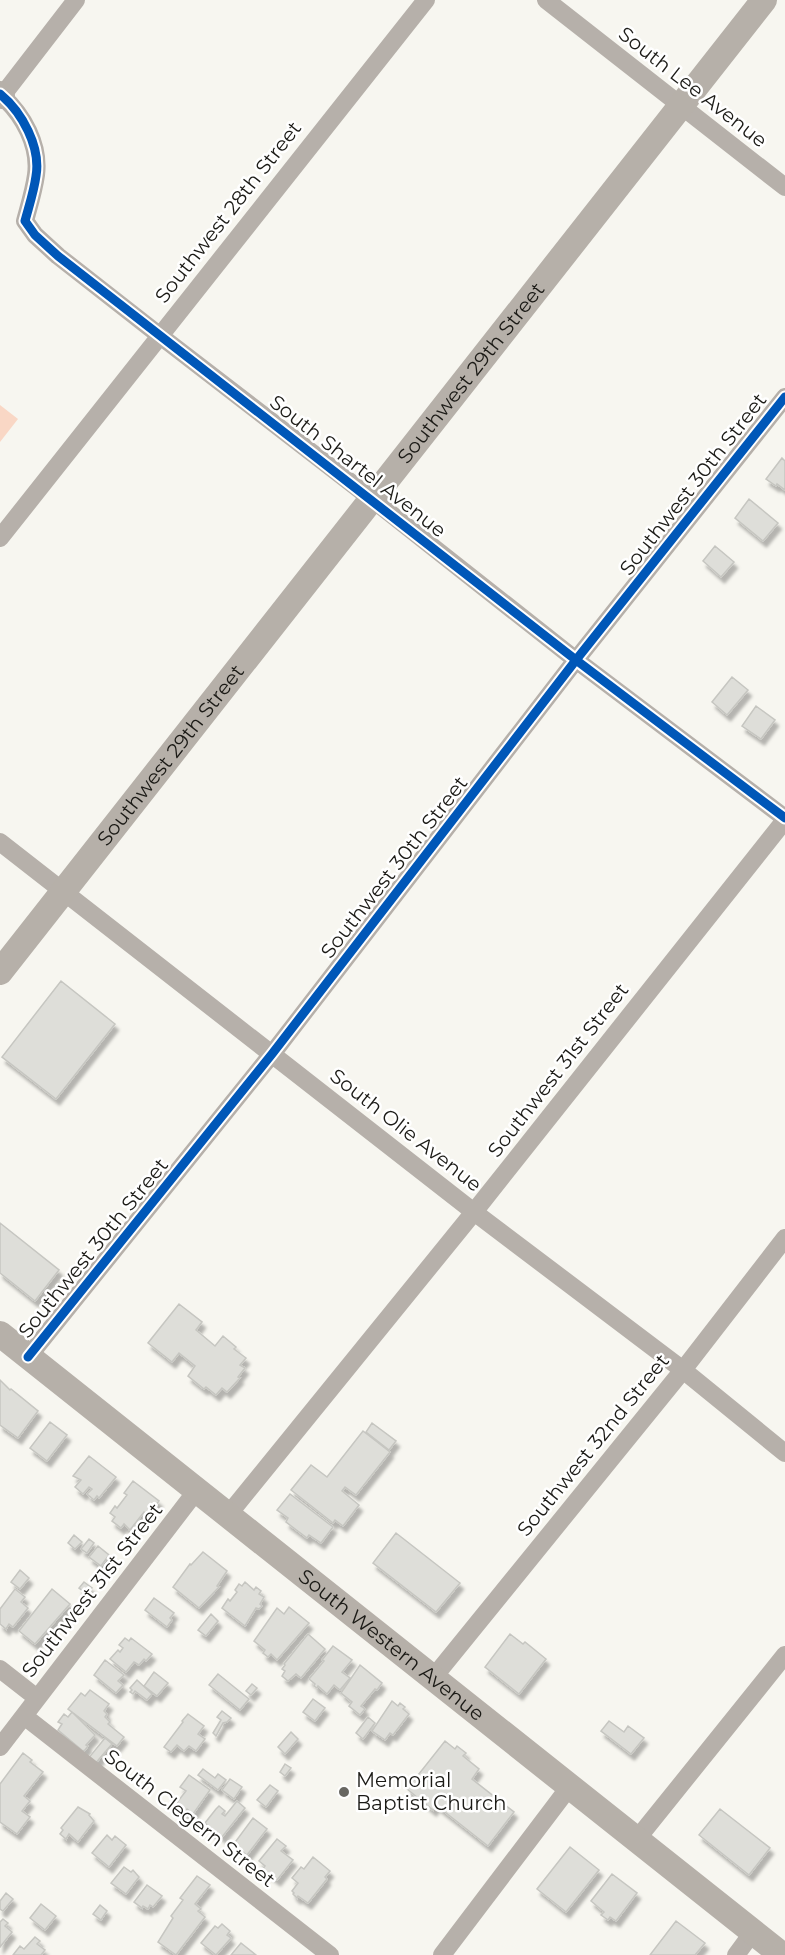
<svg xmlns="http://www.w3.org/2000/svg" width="785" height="1955" font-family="Montserrat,sans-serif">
  <defs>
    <filter id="shadow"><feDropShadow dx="3.5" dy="6" stdDeviation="1.5" flood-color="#0004"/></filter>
  </defs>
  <rect width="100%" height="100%" fill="#f7f6f0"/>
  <path fill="#f9d7c5" d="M0,405L18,419L0,442Z"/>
  <path fill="#deded9" stroke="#c6c6c1" stroke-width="1.5" filter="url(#shadow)" d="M782,458L785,461V490L777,484L776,486L766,479Z
    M749,499L778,523L763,541L735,518Z
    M715,546L734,562L721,577L703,561Z
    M732,677L748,690L727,715L712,702Z
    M756,706L775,720L761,739L742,726Z
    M61,981L115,1024L56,1099L2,1057Z
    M0,1223L59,1270L35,1301L0,1273Z
    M179,1304L202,1322L196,1330L215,1346L223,1336L236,1347L234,1349L246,1358L240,1365L245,1368L238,1377L240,1378L227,1392L222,1388L216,1395L206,1387L204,1389L188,1376L195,1366L179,1353L172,1362L148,1343Z
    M0,1380L10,1390L11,1389L38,1411L18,1438L0,1425Z
    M50,1422L67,1435L47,1461L30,1448Z
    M372,1423L396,1441L389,1450L366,1432Z
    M363,1431L390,1452L356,1495L345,1487L342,1491L359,1505L343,1526L335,1520L333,1523L291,1490L311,1465L327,1477Z
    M89,1456L116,1477L99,1498L97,1496L94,1500L87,1494L92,1489L89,1487L83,1494L75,1487L81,1480L73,1476Z
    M133,1481L159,1501L148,1515L144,1512L130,1530L124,1524L121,1528L112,1521L115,1517L110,1513L115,1506L117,1508L127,1495L124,1493Z
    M290,1494L333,1527L321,1543L309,1535L307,1538L286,1522L288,1518L277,1510Z
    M396,1533L460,1583L436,1612L373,1563Z
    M74,1535L82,1542L75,1549L68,1543Z
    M89,1539L94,1543L87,1553L81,1549Z
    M98,1546L109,1555L101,1566L89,1557Z
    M203,1552L227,1571L217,1586L219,1587L199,1608L173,1587L190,1564L191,1565Z
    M20,1570L29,1578L20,1589L11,1582Z
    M84,1582L92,1588L87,1594L79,1588Z
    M245,1582L254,1590L256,1587L261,1591L259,1594L264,1597L260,1604L262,1606L259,1609L256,1608L245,1626L222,1608L228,1599L230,1601L237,1592L235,1590L239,1584L242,1586Z
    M15,1589L25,1597L21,1602L28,1608L13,1627L9,1624L6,1629L0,1624V1609Z
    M52,1589L70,1604L35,1644L19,1631Z
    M154,1598L174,1613L170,1618L172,1620L167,1627L145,1610Z
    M289,1607L309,1623L277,1660L271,1654L268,1657L263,1653L265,1650L254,1641L277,1608L284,1614Z
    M211,1614L218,1621L206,1636L198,1630Z
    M308,1634L325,1649L301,1678L296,1674L288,1681L282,1676L285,1671L282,1669L285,1665L284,1664Z
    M510,1634L523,1644L525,1642L546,1659L519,1694L485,1667Z
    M125,1638L129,1641L131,1638L152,1654L146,1661L144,1659L139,1665L134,1662L126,1672L110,1659L118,1650L120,1652L123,1648L119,1645Z
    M333,1646L352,1660L342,1672L350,1678L340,1690L334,1685L327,1694L318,1686L317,1688L314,1686L315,1684L309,1679L324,1661L322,1660Z
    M105,1660L124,1675L118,1681L123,1685L116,1693L94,1675Z
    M360,1665L382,1683L377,1690L375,1689L361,1706L365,1709L360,1715L349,1706L352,1702L341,1693Z
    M154,1672L168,1683L157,1696L144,1686Z
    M218,1674L249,1699L240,1710L209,1685Z
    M137,1680L152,1694L147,1700L135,1691L133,1694L130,1692L132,1690L130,1688Z
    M252,1684L257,1688L251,1695L246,1691Z
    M90,1690L109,1704L104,1711L107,1714L105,1717L110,1722L108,1724L124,1737L117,1746L68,1709L81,1693L85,1696Z
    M313,1699L325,1708L315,1721L303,1712Z
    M392,1701L398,1706L400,1703L405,1707L403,1709L409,1714L393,1735L390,1733L385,1740L372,1731Z
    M222,1711L231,1718L227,1722L223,1723L216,1736L213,1733L221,1720L217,1717Z
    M72,1712L95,1735L86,1745L88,1746L85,1750L83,1751L58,1730L62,1724L58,1722L64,1714L68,1717Z
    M188,1714L204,1726L198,1734L205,1739L196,1751L189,1746L184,1751L177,1745L171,1752L164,1747L183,1722L182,1721Z
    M368,1717L375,1723L363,1739L356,1733Z
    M609,1721L624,1732L628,1726L644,1738L631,1754L601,1731Z
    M291,1732L298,1739L285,1754L278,1747Z
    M105,1738L112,1744L94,1765L87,1760Z
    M445,1741L455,1749L457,1746L466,1753L463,1756L479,1769L472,1779L514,1812L488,1846L436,1805L433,1810L407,1789Z
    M23,1753L32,1760L30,1762L43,1772L24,1796L30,1801L22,1811L30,1817L17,1834L0,1822V1784Z
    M285,1764L291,1768L285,1776L280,1772Z
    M203,1769L215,1778L218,1774L226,1780L218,1790L198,1775Z
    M189,1775L210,1790L193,1814L187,1809L184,1813L175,1805L186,1791L180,1787Z
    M230,1779L242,1787L234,1799L222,1790Z
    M270,1785L278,1791L266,1807L257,1800Z
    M237,1801L245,1808L222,1837L215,1831L213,1833L209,1830L211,1828L205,1823L216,1809L219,1806L225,1811L222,1814L225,1816Z
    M78,1807L90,1814L89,1815L94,1821L78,1842L69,1834L66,1839L60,1834L63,1830L61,1828Z
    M720,1809L770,1848L749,1875L699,1835Z
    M253,1818L267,1829L247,1855L233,1845Z
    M107,1835L112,1840L115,1836L126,1845L109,1867L92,1853Z
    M277,1839L286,1846L281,1851L293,1860L277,1880L263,1869L265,1866L259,1861Z
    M570,1847L599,1870L566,1912L537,1889Z
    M313,1857L330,1871L325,1877L327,1879L308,1903L298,1896L297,1898L293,1894L294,1893L292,1891L298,1883L292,1878L301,1867L304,1869Z
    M124,1867L131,1872L133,1870L139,1877L126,1894L111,1883Z
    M612,1874L637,1893L616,1921L610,1917L608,1920L601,1915L604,1912L591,1901Z
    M197,1876L210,1885L195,1904L201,1909L198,1911L205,1917L176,1955L158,1942L173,1918L171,1916L183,1900L180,1898Z
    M147,1885L162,1896L153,1907L150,1905L148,1909L143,1906L142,1908L134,1902Z
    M6,1893L13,1899L3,1911L0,1909V1901Z
    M41,1904L56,1916L45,1930L30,1918Z
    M100,1905L107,1911L101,1920L93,1914Z
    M3,1919L8,1923L5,1926L12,1932L0,1947V1922Z
    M676,1921L705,1943L695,1955H650Z
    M222,1924L230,1931L227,1935L231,1938L216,1955L201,1943L215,1926L218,1928Z
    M35,1937L40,1941L37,1944L45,1950L41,1955H13L20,1946L24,1949Z
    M241,1943L256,1955H231Z"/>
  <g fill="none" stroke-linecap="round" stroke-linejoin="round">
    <path stroke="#b6b0aa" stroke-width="18" d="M76,0L2,96C23,115 40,145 36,175C34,190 29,206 25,221L35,235L58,256L159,335L372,499L576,660L785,818
      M546,0L785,187
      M0,538L426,0
      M0,842L474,1212L683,1370L785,1453
      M28,1357L272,1054L576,660L785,397
      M228,1515L474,1212L785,820
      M0,1669L37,1698
      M433,1678L683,1370L785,1238
      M24,1716L330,1955
      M0,1747L197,1490
      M637,1839L785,1655
      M442,1955L570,1786
      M736,1955L753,1932"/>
    <g stroke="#b6b0a9" stroke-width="26">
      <path d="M0,94L2,96"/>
      <path id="s1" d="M0,972L764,0"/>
      <path id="s2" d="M0,1334L782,1955"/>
    </g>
    <defs>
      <path id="cycleway" d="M0,94C22,112 41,147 36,176C34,191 29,206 25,221L35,235L58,256L576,660L785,818
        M28,1357L272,1054L576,660L785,397"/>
    </defs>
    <use href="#cycleway" stroke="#fff" stroke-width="13"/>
    <use href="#cycleway" stroke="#0057b8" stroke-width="9"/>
  </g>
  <circle fill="#686762" stroke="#fff" stroke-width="2" cx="344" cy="1792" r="6"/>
  <g text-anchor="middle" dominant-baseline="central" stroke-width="5" stroke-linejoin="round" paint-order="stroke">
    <g font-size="20" fill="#1b1a16" stroke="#fff">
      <text transform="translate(693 87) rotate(38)">South Lee Avenue</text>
      <text transform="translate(228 212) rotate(-52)">Southwest 28th Street</text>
      <text stroke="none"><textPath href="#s1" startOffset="762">Southwest 29th Street</textPath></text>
      <text transform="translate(358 466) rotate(38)">South Shartel Avenue</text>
      <text transform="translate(693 484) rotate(-52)">Southwest 30th Street</text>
      <text stroke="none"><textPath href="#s1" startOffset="276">Southwest 29th Street</textPath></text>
      <text transform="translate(394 867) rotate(-52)">Southwest 30th Street</text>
      <text transform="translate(558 1070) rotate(-52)">Southwest 31st Street</text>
      <text transform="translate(406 1130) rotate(38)">South Olie Avenue</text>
      <text transform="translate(93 1248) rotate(-51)">Southwest 30th Street</text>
      <text transform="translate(593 1445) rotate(-51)">Southwest 32nd Street</text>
      <text transform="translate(92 1590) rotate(-52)">Southwest 31st Street</text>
      <text stroke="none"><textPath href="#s2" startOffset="500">South Western Avenue</textPath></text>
      <text transform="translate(190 1818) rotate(38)">South Clegern Street</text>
    </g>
    <g font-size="20" fill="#1b1a16" stroke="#fff" text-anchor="start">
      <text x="356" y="1780">Memorial<tspan x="356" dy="23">Baptist Church</tspan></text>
    </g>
  </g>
</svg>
